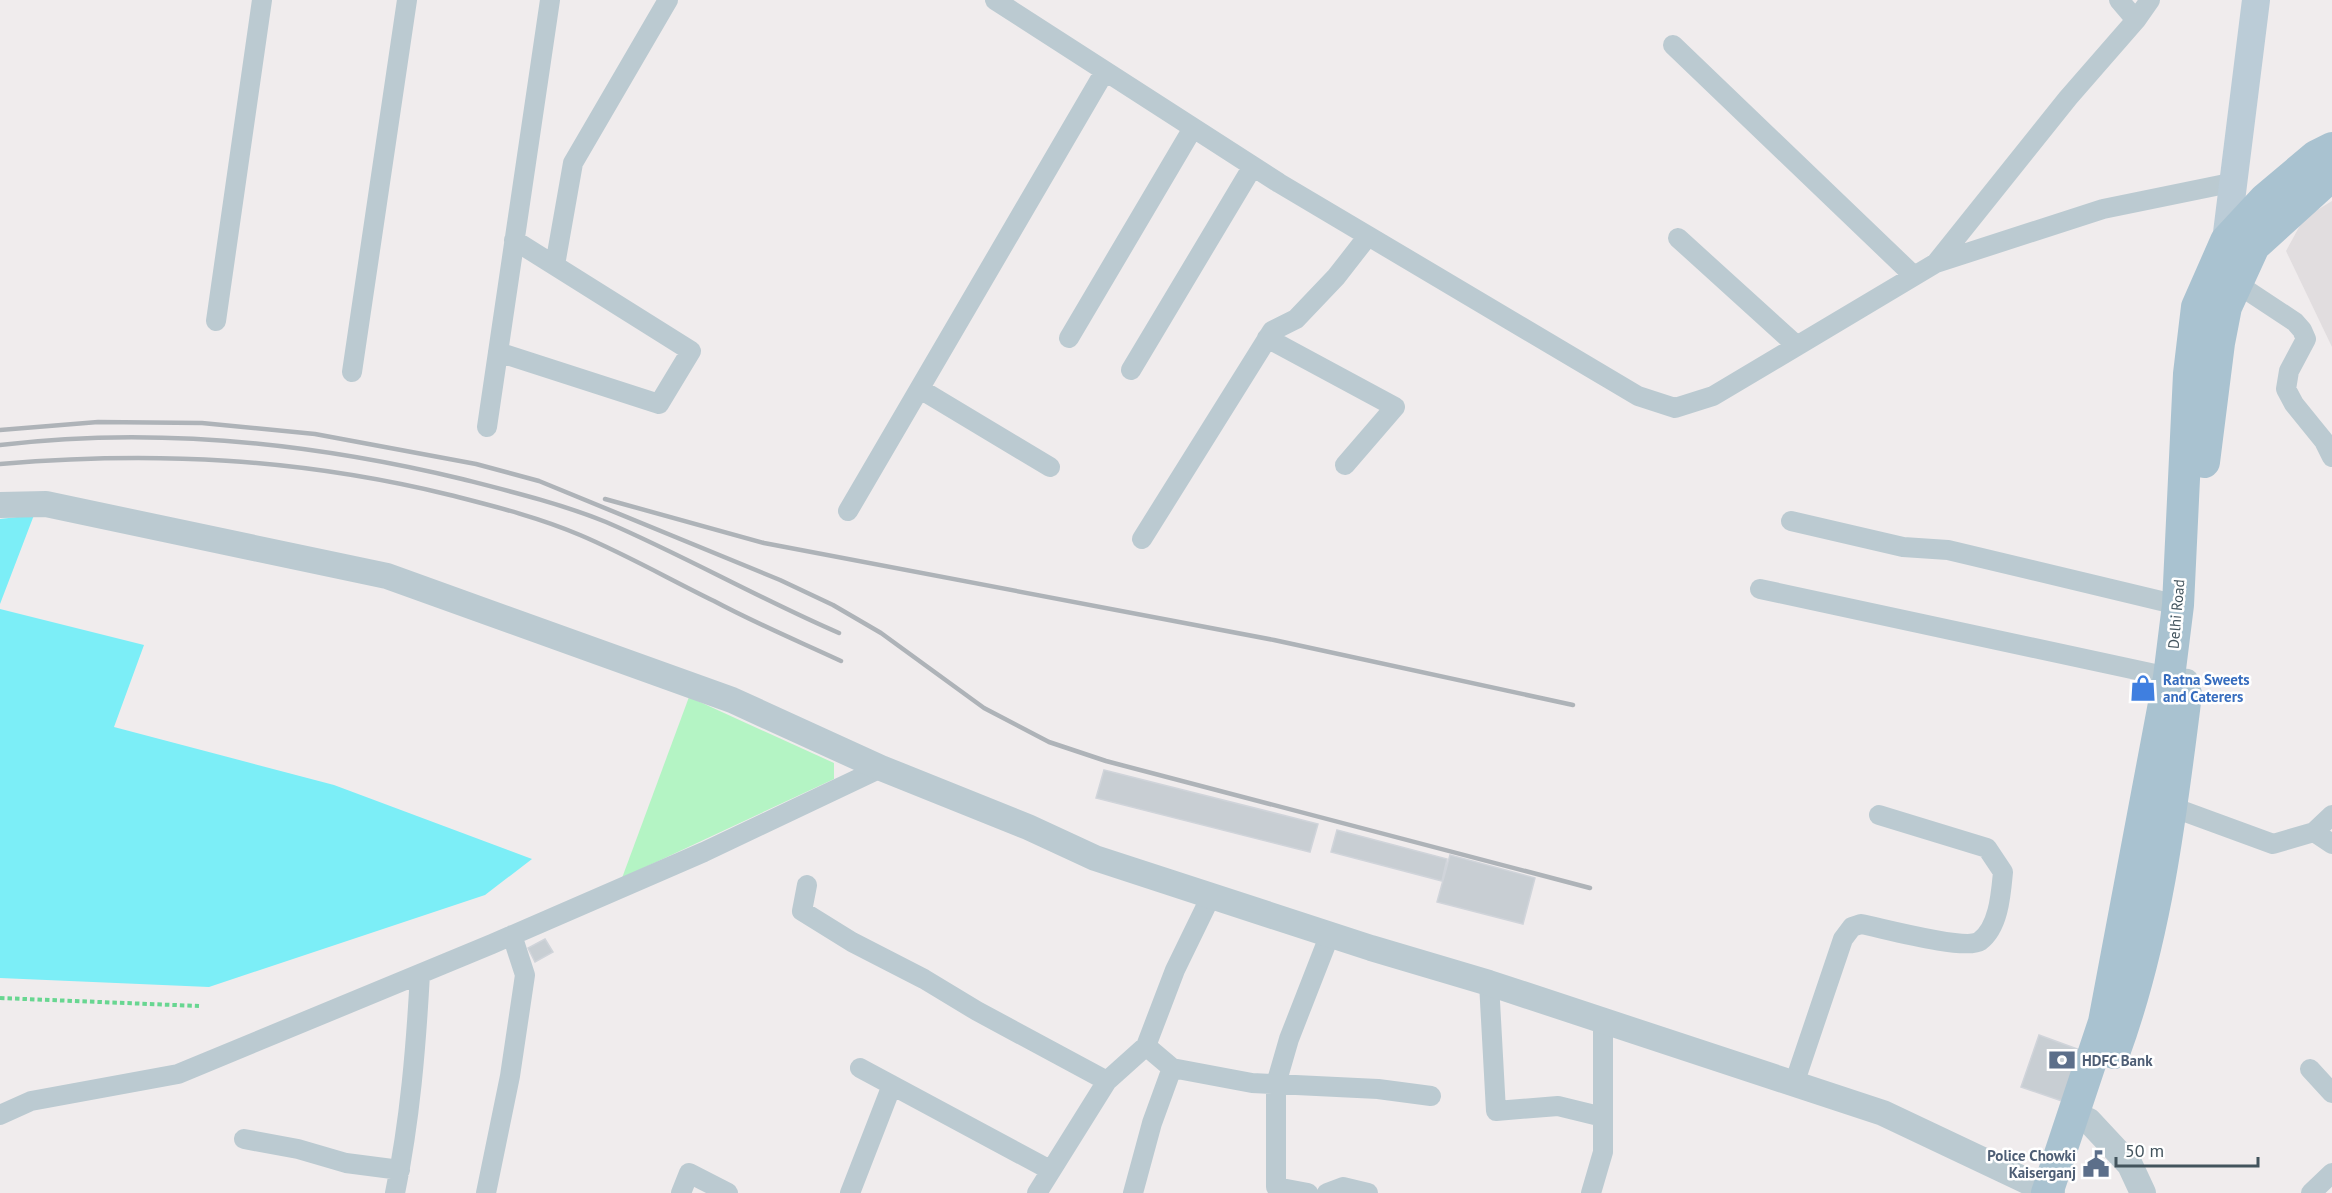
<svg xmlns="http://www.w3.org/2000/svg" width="2332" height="1193" font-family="'PT Sans',sans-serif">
  <rect width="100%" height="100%" fill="#f0eced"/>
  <path fill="#e1dddf" d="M2332,201V347L2286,251L2304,218Z"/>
  <path fill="#b4f4c4" d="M689,697L834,763V779L622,878Z"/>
  <path fill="#7ceef7" d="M34,515L0,604V519Z
    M0,609L144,645L114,727L334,785L532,859L485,895L209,987L0,978Z"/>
  <path fill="#c8ced3" stroke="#d0d4da" stroke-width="1.5" d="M1104,770L1318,824L1310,852L1096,798Z
    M1337,830L1447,859L1442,881L1331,852Z
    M1450,855L1535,878L1523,924L1437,902Z
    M545,939L553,952L535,962L528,948Z
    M2039,1035L2080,1050L2062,1101L2021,1087Z"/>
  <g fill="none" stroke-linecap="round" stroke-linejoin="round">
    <path stroke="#68d691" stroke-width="4" stroke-dasharray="4.5 3" stroke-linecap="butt" d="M0,998L199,1006"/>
    <path stroke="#bbcad1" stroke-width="20" d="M995,0L1279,183L1638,396L1675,408L1713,396L1936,263L2103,209L2235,182
      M2119,0L2136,20
      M1673,45L1914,276
      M1678,238L1797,346
      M1936,263L2068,98L2136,20L2150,0
      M555,265L573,163L668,0
      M2236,283L2295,322L2302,330L2306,339L2289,371L2286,389L2294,404L2324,441L2332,457
      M216,321L262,0
      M1069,338L1193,128
      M1267,338L1395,407L1345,465
      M498,352L659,404L691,351L514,240
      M1131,370L1253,166
      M352,372L407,0
      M920,389L1050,467
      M487,427L550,0
      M848,511L1105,71
      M1791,521L1903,547L1948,550L2178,605
      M1142,539L1272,331L1296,319L1336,277L1368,236
      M1760,589L2169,677L2188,679
      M2172,807L2273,844L2314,832L2332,844
      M2314,832L2332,815
      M807,885L802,911L852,942L924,979L977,1011L1107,1081
      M1211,896L1175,970L1146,1046L1172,1068L1252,1083L1378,1089L1431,1096
      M1489,983L1496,1111L1558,1106L1603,1117
      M860,1068L1050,1170
      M2310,1069L2332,1093
      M1794,1084L1843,939L1852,927L1861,924C1882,928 1966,951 1980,941C1999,927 2001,893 2003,872L1987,848L1879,815
      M0,1115L31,1101L178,1074L492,944L704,852L881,768
      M244,1139L298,1149L346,1163L400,1170
      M395,1193C410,1121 416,1047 420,974
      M486,1193L510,1076L525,975L512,935
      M681,1193L689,1173L728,1193
      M850,1193L892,1085
      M1037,1193L1107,1081L1146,1046
      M1133,1193L1152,1123L1172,1068
      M1308,1193L1276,1187V1084L1289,1039L1330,934
      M1327,1193L1343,1187L1368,1193
      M1591,1193L1603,1152V1021
      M2311,1193L2332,1173"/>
    <path stroke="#bbcad1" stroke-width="26" d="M0,505L46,504L387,576L732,700L881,768L1028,827L1095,858L1371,948L1489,983L1883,1113L2052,1193
      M2074,1114L2089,1121L2130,1165L2143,1193"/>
    <path stroke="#bbccd7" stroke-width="28" d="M2236,243L2226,241L2256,0"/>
    <path stroke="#a9c2d0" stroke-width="32" d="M2204,462L2219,343L2226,307L2254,246L2332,175
      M2114,1053C2156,938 2171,815 2186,694
      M2047,1193L2104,1022L2169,677L2178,605L2189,374L2197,307L2226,241L2265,199L2316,156L2332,148"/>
    <path stroke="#aeb3b8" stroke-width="4.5" d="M0,430L98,422L202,423L315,434L476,464L539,481L780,580L833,605L881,633L984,708L1049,742L1106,761L1590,888
      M0,445C155,426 312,443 462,479C509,491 562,504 606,522C685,556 760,599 839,633
      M0,464C155,451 298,458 450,495C493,506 538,517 580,535C625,554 669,579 714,601C755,623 798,641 841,661
      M605,499L764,543L1274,640L1573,705"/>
  </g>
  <defs>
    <symbol id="shop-bare" viewBox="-9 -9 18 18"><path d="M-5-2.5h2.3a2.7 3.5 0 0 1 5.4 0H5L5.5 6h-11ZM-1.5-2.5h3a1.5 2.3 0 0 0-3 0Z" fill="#3f7fe0" stroke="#fff" stroke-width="2.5" paint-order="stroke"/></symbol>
    <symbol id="bank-bare" viewBox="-9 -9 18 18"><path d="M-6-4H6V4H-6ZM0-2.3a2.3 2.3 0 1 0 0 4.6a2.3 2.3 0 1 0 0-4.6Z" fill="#5c6f8a" stroke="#fff" stroke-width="2.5" paint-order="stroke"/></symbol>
    <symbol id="civic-bare" viewBox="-9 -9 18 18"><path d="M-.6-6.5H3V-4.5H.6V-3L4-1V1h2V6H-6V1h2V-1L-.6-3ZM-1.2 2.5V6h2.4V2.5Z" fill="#5c6f8a" stroke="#fff" stroke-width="2.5" paint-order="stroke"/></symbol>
  </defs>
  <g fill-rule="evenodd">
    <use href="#shop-bare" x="2124" y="669" width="38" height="38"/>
    <use href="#bank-bare" x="2043" y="1041" width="38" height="38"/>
    <use href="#civic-bare" x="2077" y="1145" width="38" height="38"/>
  </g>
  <g text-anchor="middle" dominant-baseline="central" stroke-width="5" stroke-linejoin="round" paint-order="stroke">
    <g font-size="15" fill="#43545d" stroke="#fff">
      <text transform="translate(2176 614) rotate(-85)">Delhi Road</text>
    </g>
    <g font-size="15" font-weight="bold" fill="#366cbe" stroke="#fff" text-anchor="start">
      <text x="2163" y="679">Ratna Sweets<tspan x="2163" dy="17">and Caterers</tspan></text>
    </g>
    <g font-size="15" font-weight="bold" fill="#4e5e75" stroke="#fff" text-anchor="start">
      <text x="2082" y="1060">HDFC Bank</text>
      <text x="2076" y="1155" text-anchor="end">Police Chowki<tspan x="2076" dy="17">Kaiserganj</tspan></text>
    </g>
  </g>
  <path d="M2116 1157v9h142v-9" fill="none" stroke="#43545d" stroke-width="3"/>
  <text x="2125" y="1157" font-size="18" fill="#43545d" stroke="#ffffff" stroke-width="4.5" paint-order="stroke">50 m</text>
</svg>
